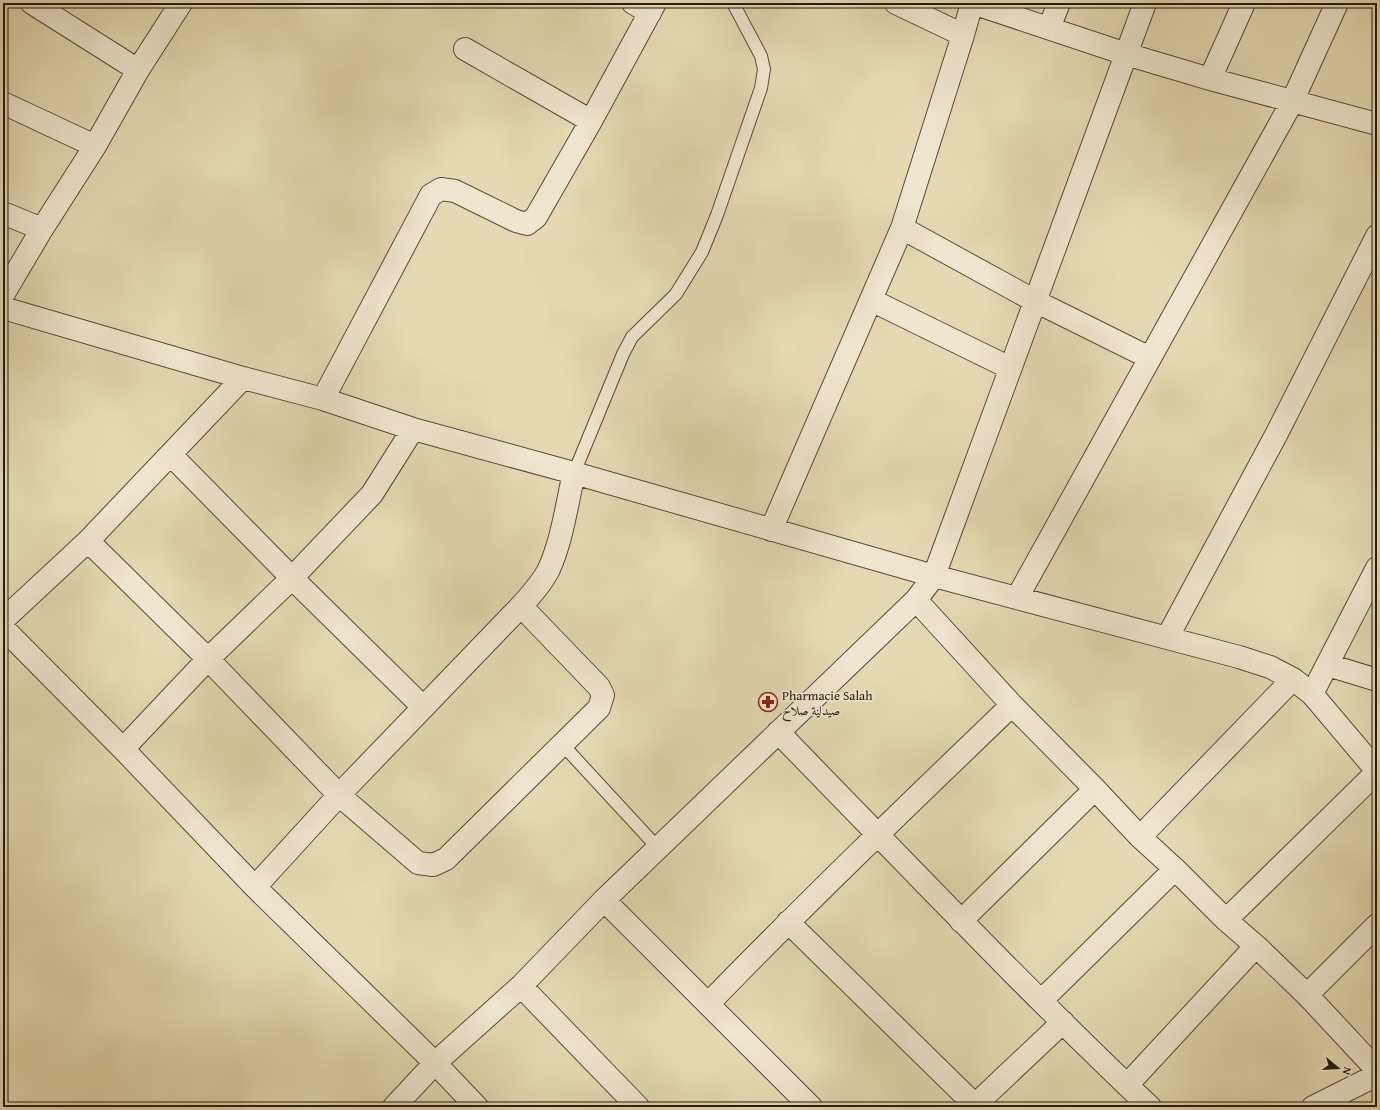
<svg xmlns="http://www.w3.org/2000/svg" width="1380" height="1110" font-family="'Gentium Book Plus',Amiri,serif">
  <rect width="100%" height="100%" fill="#e5d9b3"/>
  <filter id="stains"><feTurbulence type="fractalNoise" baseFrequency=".005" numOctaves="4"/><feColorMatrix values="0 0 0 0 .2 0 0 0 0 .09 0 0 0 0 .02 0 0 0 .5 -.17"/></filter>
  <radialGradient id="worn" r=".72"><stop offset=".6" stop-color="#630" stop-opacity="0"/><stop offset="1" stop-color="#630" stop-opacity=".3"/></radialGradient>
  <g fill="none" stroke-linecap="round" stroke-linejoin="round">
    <defs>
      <path id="service" d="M574,473L623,354L632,337L676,294L702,252L717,215L761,88L764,69L761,56L733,3
        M562,744L658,848"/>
      <path id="minor" d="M32,3L138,70
        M633,3L650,13
        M896,3L963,35L972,3
        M973,3L1126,54L1210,79L1377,124
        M1049,28L1059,3
        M465,49L591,121
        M1210,79L1244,3
        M3,103L95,146
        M3,213L42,229
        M902,228L1035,301L1150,358
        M3,295L42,229L95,146L138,70L181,3
        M871,300L1010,368
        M3,308L243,378L323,399L413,429L574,473L934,576L1239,657L1270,667L1293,679L1312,694L1377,771
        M323,399L431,195L441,189L455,191L516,221L527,224L536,217L591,121L655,3
        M171,455L292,578L423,707
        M771,530L902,228L963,35
        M88,541L208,659L339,795L418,863L433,865L446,859L599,708L603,695L599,687L521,606
        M1017,598L1292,102L1337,3
        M916,600L1012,705L1095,789L1140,837L1175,869L1226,920L1256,946L1307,995L1377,1070
        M3,620L88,541L243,378
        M3,628L123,749L255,887L435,1063L477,1107
        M1167,638L1276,435L1377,236
        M1328,665L1377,680
        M1312,694L1377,568
        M778,732C901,858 1022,986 1150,1107
        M123,749L208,659L292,578L372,494L413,429
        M1140,837L1293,679
        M255,887L339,795L521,606C531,595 542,583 549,569C562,540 567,504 574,473
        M604,900L811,1107
        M1226,920L1377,772
        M961,921L1095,789
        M788,922L977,1107
        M521,986L638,1107
        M1307,995L1377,925
        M1041,1001L1175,869
        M708,1004C807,902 909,804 1012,705
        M1127,1085L1256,946
        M394,1107L435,1063L521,986L604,900L916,600L934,576L1145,3
        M973,1107L1063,1022
        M1313,1107L1377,1075"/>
    </defs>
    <use href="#service" stroke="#564a3a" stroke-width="14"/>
    <use href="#minor" stroke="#564a3a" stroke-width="24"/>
    <use href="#service" stroke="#eee6ce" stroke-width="12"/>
    <use href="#minor" stroke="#eee6ce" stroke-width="22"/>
  </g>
  <defs>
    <symbol id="pharmacy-ring" viewBox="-11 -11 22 22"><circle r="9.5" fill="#eee6ce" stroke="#8f2418" stroke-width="1.5"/><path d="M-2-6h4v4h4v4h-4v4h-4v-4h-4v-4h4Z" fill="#8f2418"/></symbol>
  </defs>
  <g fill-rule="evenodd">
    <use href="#pharmacy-ring" x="757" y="691" width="22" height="22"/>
  </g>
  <g text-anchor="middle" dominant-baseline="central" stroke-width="3.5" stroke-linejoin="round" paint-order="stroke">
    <g font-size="13" fill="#261a12" stroke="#eee6ce" text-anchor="start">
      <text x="782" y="695">Pharmacie Salah<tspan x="782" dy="15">صيدلية صلاح</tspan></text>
    </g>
  </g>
  <rect width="1380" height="1110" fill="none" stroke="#e5d9b3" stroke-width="16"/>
  <rect x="4" y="4" width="1372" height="1102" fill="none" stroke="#261a12" stroke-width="2"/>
  <rect x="8" y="8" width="1364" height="1094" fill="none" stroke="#261a12"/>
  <g transform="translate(1338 1068) rotate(108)" stroke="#eee6ce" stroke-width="3" paint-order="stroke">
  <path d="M0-3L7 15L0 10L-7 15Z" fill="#261a12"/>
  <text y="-6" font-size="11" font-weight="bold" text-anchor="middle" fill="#261a12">N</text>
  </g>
  <rect width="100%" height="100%" filter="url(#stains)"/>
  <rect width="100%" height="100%" fill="url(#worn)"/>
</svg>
